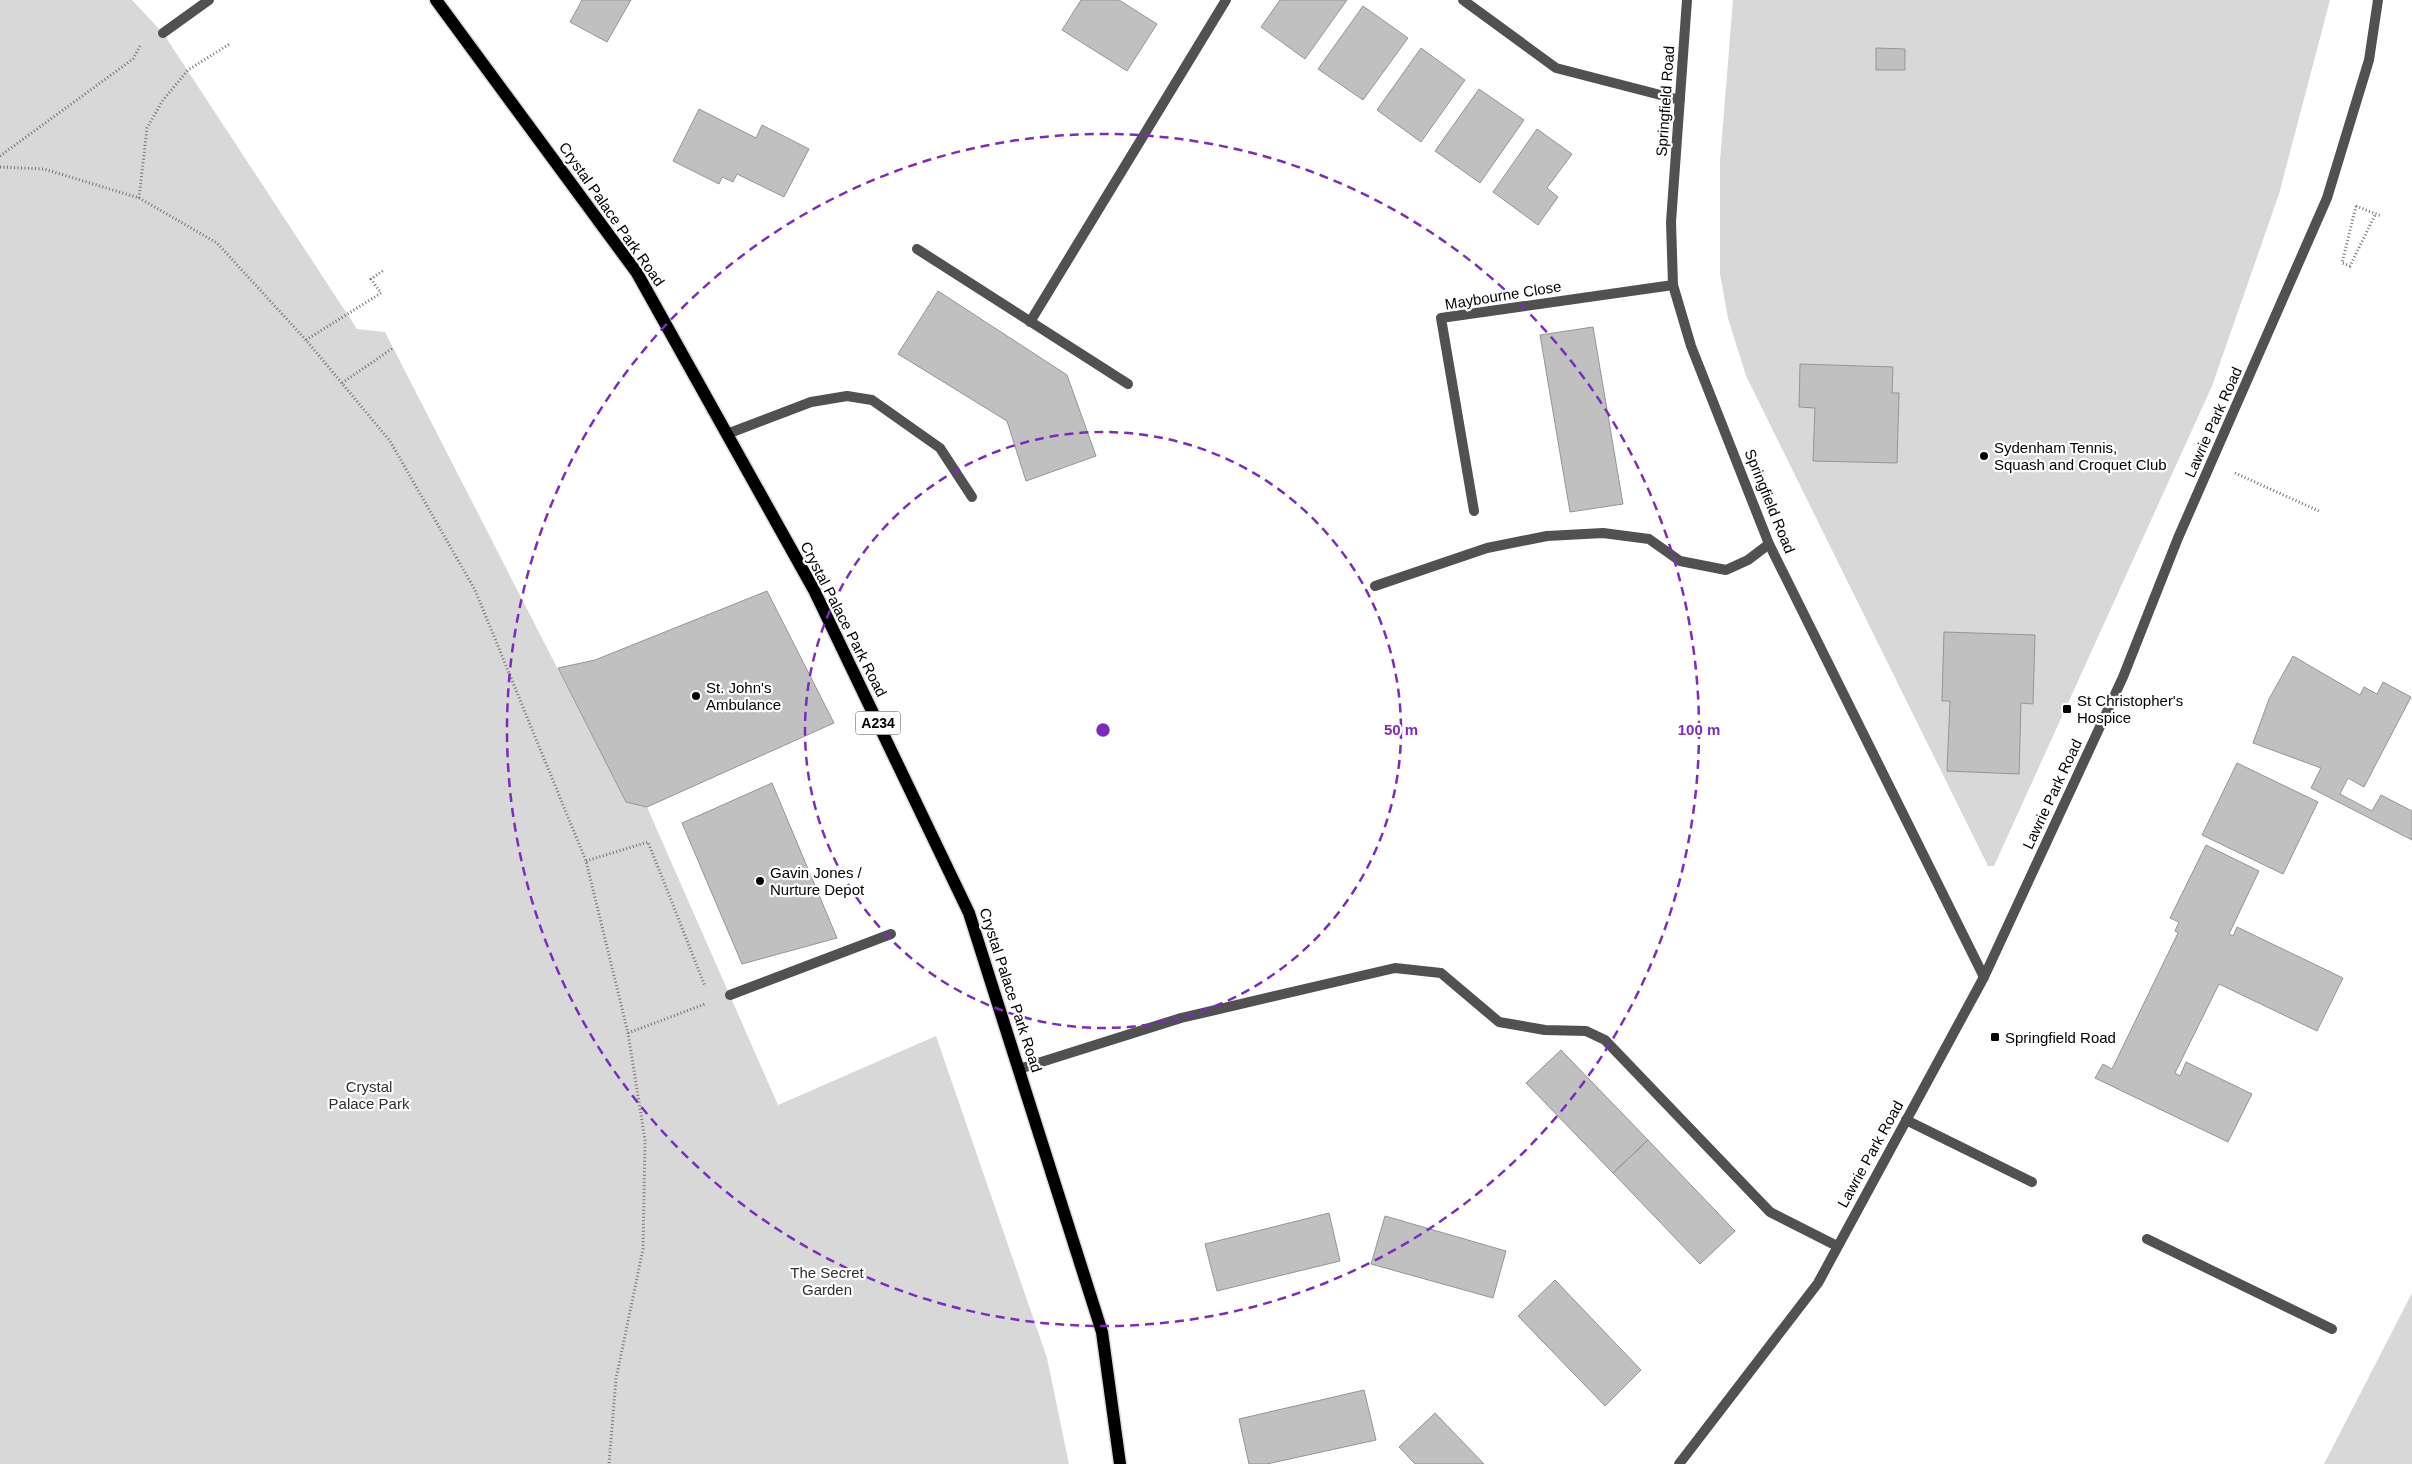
<svg xmlns="http://www.w3.org/2000/svg" width="2412" height="1464" font-family="Arial,sans-serif">
  <rect width="100%" height="100%" fill="#fff"/>
  <path fill="#d8d8d8" d="M0,0H132L163,33L357,329L385,332L626,802L647,807L778,1105L936,1036L1047,1358L1069,1464H0Z
    M1733,0H2330L2279,194L2212,386L1994,866H1988L1746,376L1728,318L1720,274V161Z
    M2412,1293V1464H2324Z"/>
  <path fill="#c0c0c0" stroke="#959595" d="M582,0H631L607,42L570,22Z
    M1081,0H1119L1157,24L1127,71L1062,30Z
    M1280,0H1347L1305,59L1261,27Z
    M1363,6L1408,38L1363,100L1318,69Z
    M1421,48L1465,80L1421,142L1377,110Z
    M1876,48L1905,49V70H1876Z
    M1479,89L1524,120L1480,183L1435,151Z
    M699,109L756,138L762,125L809,149L784,197L737,174L733,182L722,177L719,184L673,161Z
    M1537,129L1572,154L1547,188L1558,197L1538,225L1493,192Z
    M938,291L1067,375L1096,456L1026,481L1007,421L898,354Z
    M1593,327L1623,504L1570,512L1540,335Z
    M1800,364L1893,367L1892,393H1899L1897,463L1813,461L1815,408L1799,407Z
    M767,591L834,723L647,807L626,802L558,668L595,660Z
    M1944,632L2035,635L2033,704L2021,703L2019,774L1947,771L1950,701H1942Z
    M2293,656L2360,695L2364,687L2377,694L2383,682L2411,697L2364,787L2348,778L2340,794L2372,811L2381,795L2412,811V840L2311,788L2321,768L2253,743L2269,699Z
    M2237,763L2318,802L2283,874L2202,835Z
    M772,783L837,938L742,964L682,823Z
    M2206,845L2259,871L2229,934L2233,936L2237,927L2343,978L2317,1031L2219,984L2175,1073L2180,1076L2186,1062L2252,1094L2228,1142L2095,1078L2103,1064L2112,1069L2178,933L2175,931L2179,922L2170,918Z
    M1561,1050L1648,1140L1613,1173L1526,1083Z
    M1648,1140L1735,1231L1700,1264L1613,1173Z
    M1329,1213L1340,1261L1217,1291L1205,1244Z
    M1385,1216L1506,1251L1493,1298L1371,1264Z
    M1555,1280L1641,1370L1605,1406L1518,1316Z
    M1364,1390L1376,1440L1267,1464H1249L1239,1419Z
    M1435,1413L1484,1464H1415L1399,1447Z"/>
  <g fill="none" stroke-linecap="round" stroke-linejoin="round">
    <defs>
      <path id="primary" d="M436,0L637,273L814,590L969,913L1102,1332L1120,1464"/>
    </defs>
    <use href="#primary" stroke="#dbdbdb" stroke-width="15"/>
    <path stroke="#737373" stroke-width="3" stroke-dasharray="1 2.5" stroke-linecap="butt" d="M0,156L133,59L140,46
      M0,167L44,169L139,198L217,243L306,340L390,441L475,590L586,861L628,1033L645,1140L643,1249L616,1379L609,1464
      M139,198L147,128L163,100L188,70L231,43
      M2356,206L2342,263L2350,266L2376,213
      M2356,206L2381,216
      M306,340L381,293L371,279L384,270
      M342,383L393,348
      M2235,473L2321,512
      M586,861L648,842L705,986
      M628,1033L705,1004"/>
    <path stroke="#515151" stroke-width="10" d="M163,33L209,0
      M727,434L811,402L847,396L872,400L940,448L972,497
      M730,995L891,934
      M1906,1120L2032,1182
      M2147,1239L2332,1329"/>
    <path stroke="#515151" stroke-width="10" d="M1463,0L1556,68L1680,100
      M1687,0L1671,222L1673,285L1691,346L1769,544L1984,977
      M917,249L1128,384
      M1030,322L1226,0
      M1474,511L1441,318L1673,285
      M1375,586L1487,548L1547,536L1603,533L1649,539L1680,561L1726,570L1748,560L1769,544
      M1019,1069L1181,1018L1395,968L1441,973L1499,1022L1545,1030L1586,1031L1605,1040L1770,1212L1837,1246"/>
    <path stroke="#515151" stroke-width="10" d="M1679,1464L1818,1283L1984,977L2123,677L2178,538L2327,198L2369,60L2378,0"/>
    <use href="#primary" stroke="#000" stroke-width="12"/>
  </g>
  <g fill="none" stroke="#7b2cbf" stroke-width="2.5" stroke-dasharray="9 6">
    <circle cx="1103" cy="730" r="298"/>
    <circle cx="1103" cy="730" r="596"/>
  </g>
  <g fill="#000" stroke="#fff" stroke-width="2">
    <circle cx="1984" cy="456" r="5"/>
    <circle cx="696" cy="696" r="5"/>
    <rect x="2062" y="704" width="10" height="10" rx="2.5"/>
    <circle cx="760" cy="881" r="5"/>
    <rect x="1990" y="1032" width="10" height="10" rx="2.5"/>
  </g>
  <g text-anchor="middle" dominant-baseline="central" stroke-width="4.5" stroke-linejoin="round" paint-order="stroke">
    <rect fill="#fff" stroke="#4c4c4c" stroke-width="1" x="855.5" y="711.5" width="45" height="23" rx="4"/>
    <g font-size="14" font-weight="bold" fill="#000">
      <text x="878" y="723">A234</text>
    </g>
    <g font-size="15" fill="#000" stroke="#fff">
      <text transform="translate(1665 101) rotate(-86)">Springfield Road</text>
      <text transform="translate(612 214) rotate(55)">Crystal Palace Park Road</text>
      <text transform="translate(1503 295) rotate(-9)">Maybourne Close</text>
      <text transform="translate(2213 422) rotate(-66)">Lawrie Park Road</text>
      <text transform="translate(1770 501) rotate(68)">Springfield Road</text>
      <text transform="translate(844 619) rotate(63)">Crystal Palace Park Road</text>
      <text transform="translate(2052 794) rotate(-65)">Lawrie Park Road</text>
      <text transform="translate(1011 990) rotate(72)">Crystal Palace Park Road</text>
      <text transform="translate(1870 1154) rotate(-61)">Lawrie Park Road</text>
    </g>
    <g font-size="15" fill="#000" stroke="#fff" text-anchor="start">
      <text x="1994" y="447">Sydenham Tennis,<tspan x="1994" dy="17">Squash and Croquet Club</tspan></text>
      <text x="706" y="687">St. John's<tspan x="706" dy="17">Ambulance</tspan></text>
      <text x="2077" y="700">St Christopher's<tspan x="2077" dy="17">Hospice</tspan></text>
      <text x="770" y="872">Gavin Jones /<tspan x="770" dy="17">Nurture Depot</tspan></text>
      <text x="2005" y="1037">Springfield Road</text>
    </g>
    <g font-size="15" fill="#2f2f2f" stroke="#fff">
      <text x="369" y="1086">Crystal<tspan x="369" dy="17">Palace Park</tspan></text>
      <text x="827" y="1272">The Secret<tspan x="827" dy="17">Garden</tspan></text>
    </g>
  </g>
  <circle cx="1103" cy="730" r="8" fill="#7b2cbf" stroke="#fff" stroke-width="2.5"/>
  <g font-size="15" text-anchor="middle" font-weight="bold" fill="#7b2cbf" stroke="#fff" stroke-width="4.5" stroke-linejoin="round" paint-order="stroke">
    <text x="1401" y="735">50 m</text>
    <text x="1699" y="735">100 m</text>
  </g>
</svg>
